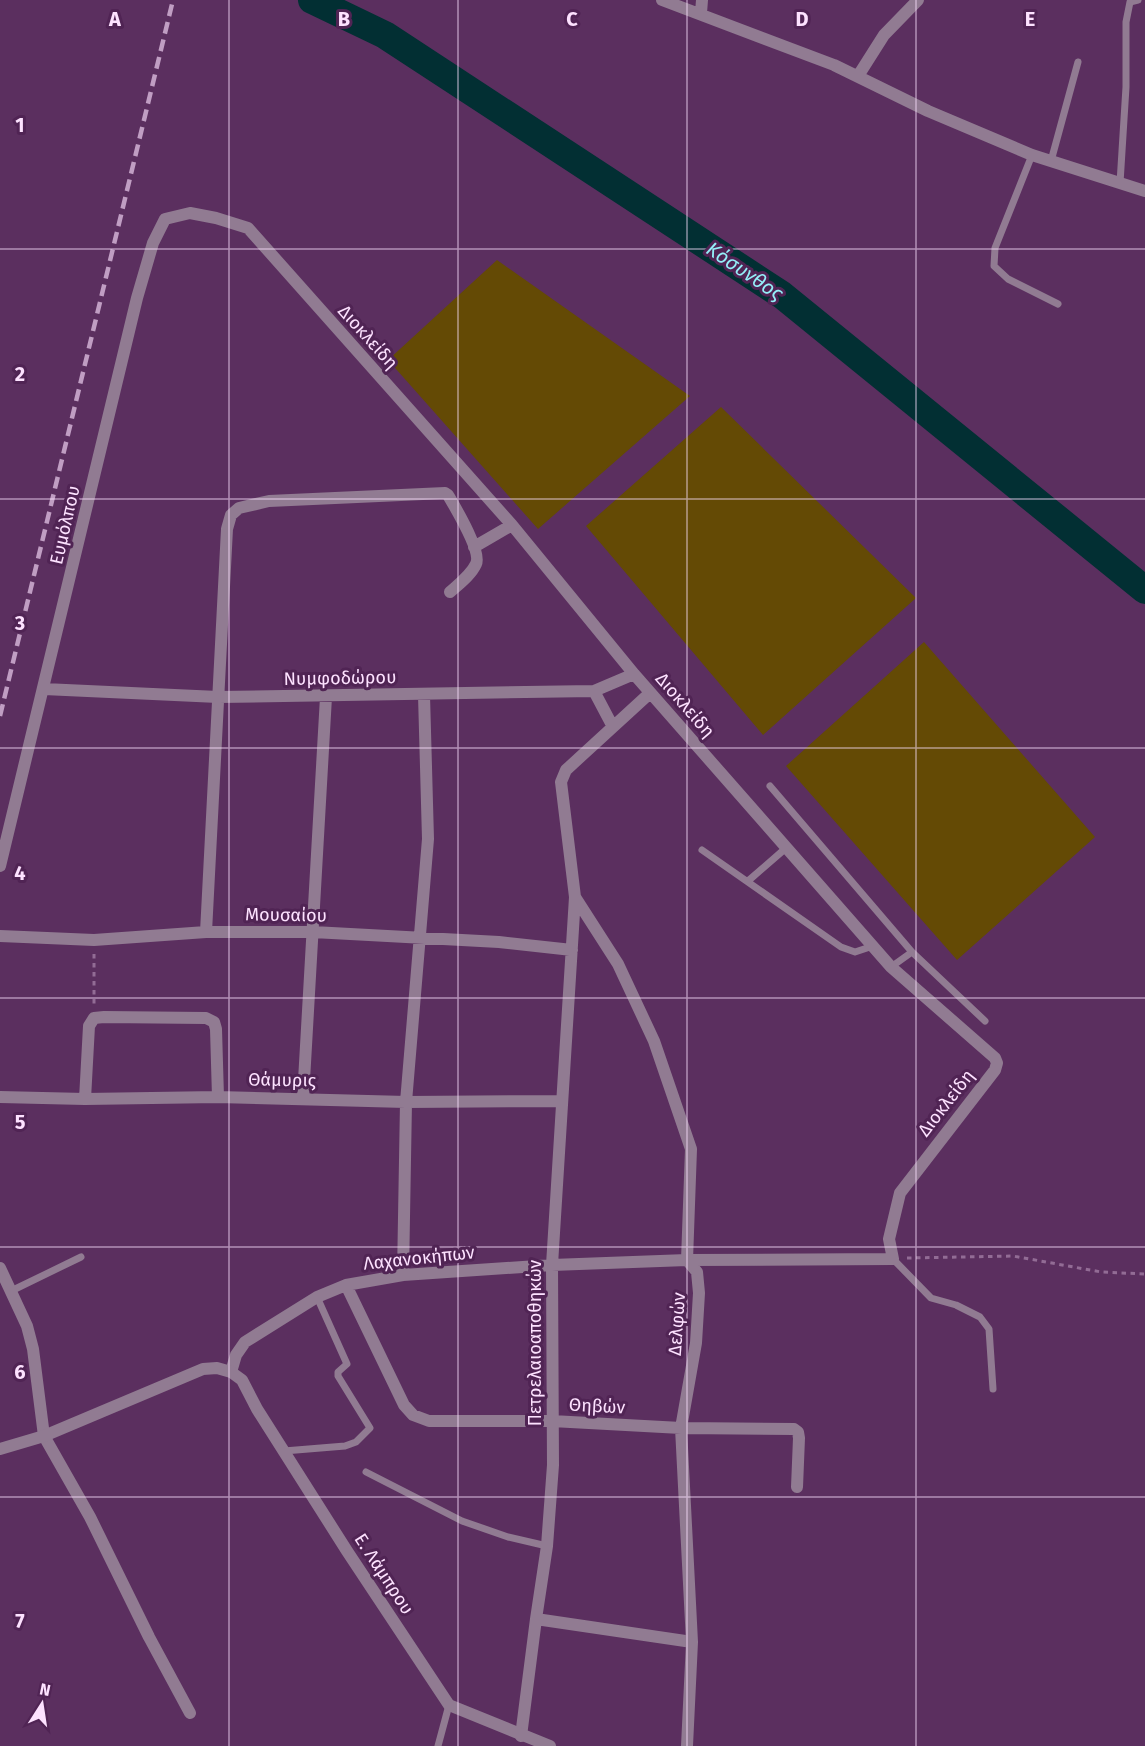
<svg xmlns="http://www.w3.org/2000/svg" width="1145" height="1746" font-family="'Fira Sans',sans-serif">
  <rect width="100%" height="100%" fill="#5b2f5f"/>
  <path fill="#644a05" d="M497,260L690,396L538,529L388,360Z
    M721,407L916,598L763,735L586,526Z
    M924,642L1095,837L957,960L786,766Z"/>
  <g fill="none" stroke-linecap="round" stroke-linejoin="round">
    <path stroke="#022f33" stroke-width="28" d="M312,0L385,35L782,295L1145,590"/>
    <path stroke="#926c95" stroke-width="3" stroke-dasharray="4.5 4.5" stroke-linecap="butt" d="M94,954V1005
      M907,1258L1013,1256L1101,1272L1145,1274"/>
    <path stroke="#917b92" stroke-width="7" d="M1032,155L995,248L994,266L1008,279L1058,304
      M1051,161L1078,62
      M1120,183L1126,87V22L1130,2L1138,0
      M770,786L912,952L985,1021
      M702,850L841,947L855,952L873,946
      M748,881L786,848
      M891,967L912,952
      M893,1259L931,1298L956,1305L980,1317L989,1329L993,1389
      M11,1291L81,1257
      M284,1451L345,1446L356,1442L370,1428L338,1376V1372L347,1364L317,1297
      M366,1472L462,1521L508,1537L547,1546
      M438,1746L449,1705"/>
    <path stroke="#917b92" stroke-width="12" d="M662,0L834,65L928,111L1032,155L1145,191
      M701,13L702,0
      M858,76L884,35L918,0
      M474,547L512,525
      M44,689L218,697L594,691L634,674
      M594,691L613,727
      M0,866L137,298L153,243L165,219L190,213L216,218L248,228L512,525L634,674L891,967L995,1058L997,1063L995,1070L900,1193L889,1239L893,1259L687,1260L552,1265L403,1275L346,1285L317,1297L245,1342L236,1355L231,1372
      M575,897L618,964L654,1041L691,1149L687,1260L697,1272L699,1293L696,1343L681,1428L692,1642L687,1746
      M206,932L227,529L231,515L239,508L269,501L445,493L448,495C455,507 482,552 476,564C471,575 459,584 450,592
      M0,936L94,940L206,932H313L499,942L572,950
      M0,1097L85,1099L218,1097L406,1102L562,1101
      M303,1098L326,697
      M85,1099L89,1026L94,1018L104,1017L206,1018L214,1022L216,1029L218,1097
      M0,1268L27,1326L33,1349L44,1436L90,1517L149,1637L190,1713
      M403,1275L406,1102L428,839L424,695
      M346,1285L404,1405L413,1415L429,1421H552L681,1428L794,1429L798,1432L799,1438L797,1487
      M536,1619L692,1642
      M521,1736L536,1619L547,1546L553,1465L552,1265L575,897L561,782L566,770L650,693"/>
    <path stroke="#917b92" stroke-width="12" d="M0,1449L44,1436L203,1369L217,1368L231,1372L242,1380L257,1409L347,1551L449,1705L550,1746"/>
    <path stroke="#c09ec3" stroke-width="4.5" stroke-dasharray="12 6" stroke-linecap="butt" d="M0,716L173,0"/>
  </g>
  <path fill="none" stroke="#fde2ff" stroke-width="1.5" stroke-opacity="0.55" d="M229,0V1746M458,0V1746M687,0V1746M916,0V1746M0,249H1145M0,499H1145M0,748H1145M0,998H1145M0,1247H1145M0,1497H1145"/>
  <g text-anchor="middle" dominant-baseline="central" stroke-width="6" stroke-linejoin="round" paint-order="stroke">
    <g font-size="18" fill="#fde2ff" stroke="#502454">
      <text transform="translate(368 337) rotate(48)">Διοκλείδη</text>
      <text transform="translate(65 525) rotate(-77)">Ευμόλπου</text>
      <text transform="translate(340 678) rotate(-1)">Νυμφοδώρου</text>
      <text transform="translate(685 705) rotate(49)">Διοκλείδη</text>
      <text transform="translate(286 915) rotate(1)">Μουσαίου</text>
      <text transform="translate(282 1080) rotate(1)">Θάμυρις</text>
      <text transform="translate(946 1103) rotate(-52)">Διοκλείδη</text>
      <text transform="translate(419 1258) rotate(-6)">Λαχανοκήπων</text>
      <text transform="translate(677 1324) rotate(-86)">Δελφών</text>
      <text transform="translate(535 1343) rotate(-90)">Πετρελαιοαποθηκών</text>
      <text transform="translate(597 1406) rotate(3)">Θηβών</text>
      <text transform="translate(384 1574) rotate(57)">Ε. Λάμπρου</text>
    </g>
    <g font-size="20" font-style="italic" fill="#94eff8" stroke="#502454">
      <text transform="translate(745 271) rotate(34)">Κόσυνθος</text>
    </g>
  </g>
  <g font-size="20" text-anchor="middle" font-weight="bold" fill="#fde2ff" stroke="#502454" stroke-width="6" stroke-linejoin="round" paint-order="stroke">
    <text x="115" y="26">A</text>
    <text x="344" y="26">B</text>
    <text x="572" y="26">C</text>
    <text x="802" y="26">D</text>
    <text x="1030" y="26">E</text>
    <text x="20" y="132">1</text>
    <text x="20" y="381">2</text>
    <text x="20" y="630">3</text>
    <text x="20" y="880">4</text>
    <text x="20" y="1129">5</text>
    <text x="20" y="1379">6</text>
    <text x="20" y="1628">7</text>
  </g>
  <g transform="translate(42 1704) rotate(12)" stroke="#502454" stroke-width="4.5" paint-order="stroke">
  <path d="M0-4.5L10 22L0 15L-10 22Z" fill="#fde2ff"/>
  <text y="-9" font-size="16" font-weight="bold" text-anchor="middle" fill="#fde2ff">N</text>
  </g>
</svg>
